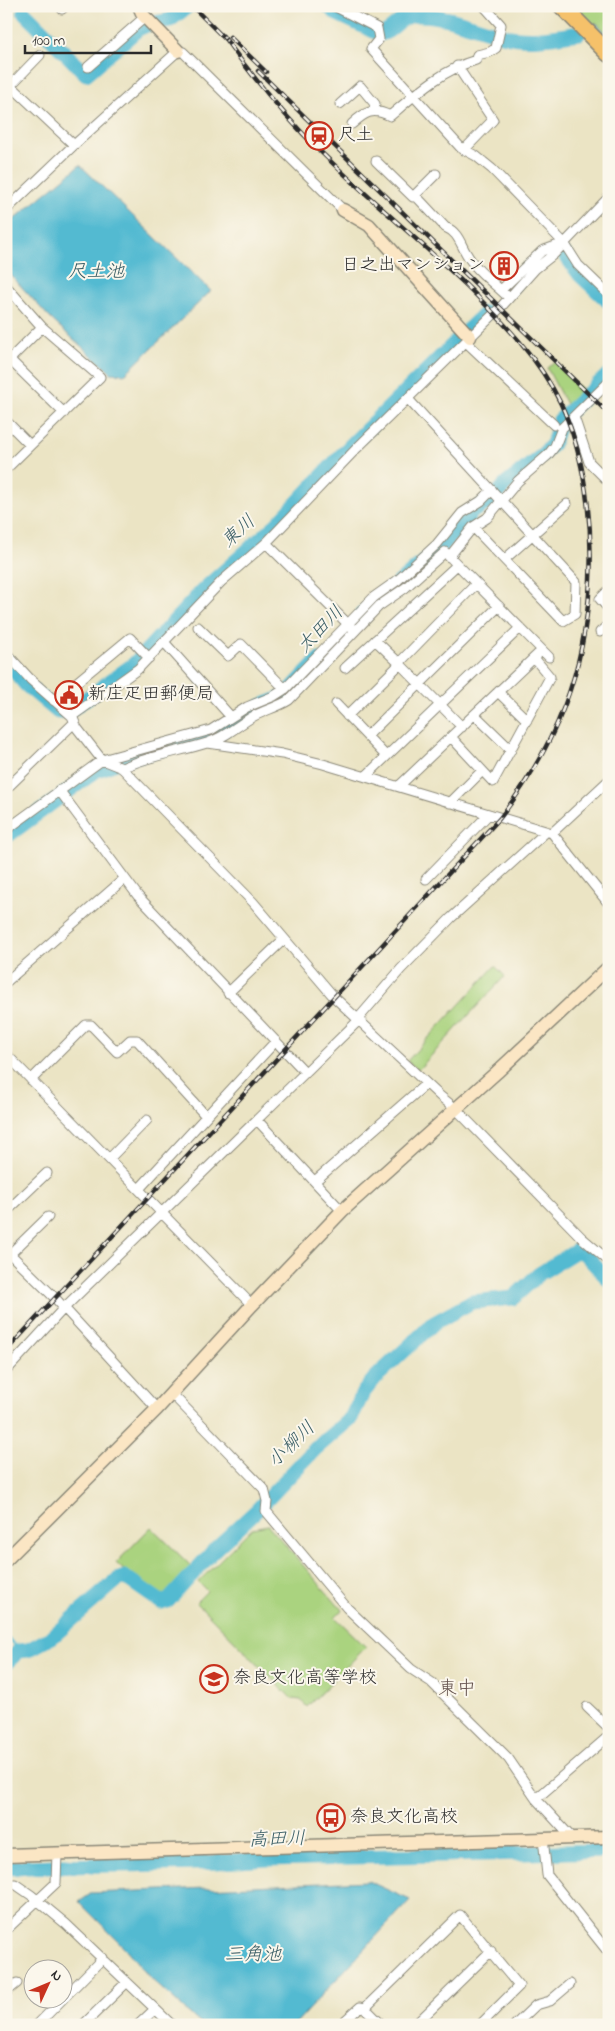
<svg xmlns="http://www.w3.org/2000/svg" width="615" height="2031" font-family="'Indie Flower','Klee One',sans-serif">
  <rect width="100%" height="100%" fill="#fbf7ec"/>
  <filter id="ink" filterUnits="userSpaceOnUse"><feTurbulence type="fractalNoise" baseFrequency=".02" numOctaves="2"/><feDisplacementMap in="SourceGraphic" scale="10" xChannelSelector="R" yChannelSelector="G"/><feConvolveMatrix kernelMatrix="1 2 1 2 8 2 1 2 1" color-interpolation-filters="sRGB"/></filter>
  <filter id="wash" filterUnits="userSpaceOnUse"><feTurbulence type="fractalNoise" baseFrequency=".0096" numOctaves="4" result="noise"/><feDisplacementMap in="SourceGraphic" scale="20" xChannelSelector="R" yChannelSelector="G"/><feGaussianBlur stdDeviation="1.12" result="paint"/><feColorMatrix in="noise" values="0 0 0 0 0 0 0 0 0 0 0 0 0 0 0 0 0 1.4 0 .05"/><feComposite in="paint" operator="in"/></filter>
  <g filter="url(#wash)">
    <rect width="100%" height="100%" fill="#ebe4c4"/>
    <path fill="#aad37f" stroke="#6a7f55" d="M571,6H609V36L597,23L589,25Z
      M554,362L586,394L567,406L547,368Z
      M495,966L505,976L418,1070L407,1061Z
      M268,1525L342,1610L335,1617L366,1647L307,1707L301,1700L292,1699L196,1602L207,1591L198,1582L252,1528Z
      M151,1527L193,1568L165,1600L128,1574L116,1563Z"/>
    <path fill="#53bad1" stroke="#3f727e" d="M80,165L211,291L125,374L111,373L51,319L6,270V226Z
      M368,1881L410,1900L294,2025H202L150,1978L125,1948L79,1902L92,1893Z"/>
    <g fill="none" stroke-linecap="round" stroke-linejoin="round">
      <path stroke="#53bad1" stroke-width="2.5" d="M17,6L24,12
        M596,25L609,39
        M6,1635L19,1651"/>
      <path stroke="#53bad1" stroke-width="15" d="M328,6L337,14L380,34C393,33 398,16 416,15C445,14 475,28 502,35C527,42 554,37 579,33
        M24,12L86,74L138,29L149,24L170,20L188,6
        M563,252L580,275L609,302
        M507,291L530,267
        M362,614L440,548L473,511L492,500L506,484L540,457L553,444L560,420L609,374
        M6,661L26,685L58,712L73,708L134,664L204,589L277,524L350,446L485,313
        M6,837L97,770L129,758L200,739L223,730L261,706L284,697L319,660
        M6,1663L19,1651L28,1650L52,1637L117,1580L125,1577L161,1602L168,1601L216,1548L257,1510L315,1449L351,1418L363,1393L375,1378L434,1323L472,1302L513,1298L539,1274L576,1251L584,1253L609,1280
        M6,1868C93,1864 180,1866 267,1859L609,1851"/>
    </g>
  </g>
  <g filter="url(#ink)">
    <g fill="none" stroke-linecap="round" stroke-linejoin="round">
      <defs>
        <path id="street" d="M334,6L377,28L379,39L371,49L461,148L476,156L492,169L564,243L578,265L609,295
          M62,9L65,6
          M457,66L493,120L464,150
          M88,67L145,17
          M6,81L74,145
          M11,85L40,55
          M340,104L360,86L375,104L374,109
          M352,124C365,112 373,107 390,116C417,93 442,70 476,60L477,55L490,52L496,48L501,25L484,6
          M376,161L413,197L436,174
          M415,195L445,227C458,232 460,243 466,253C476,271 495,284 509,298
          M6,210L74,145L178,51L183,52L343,210
          M6,286L42,327L100,377L6,469
          M501,290L542,251L564,243
          M466,342L554,425
          M6,356L64,413
          M6,363L42,327
          M408,399L576,582L575,614L563,621L473,527
          M574,417L589,462L609,482
          M6,421L30,445
          M266,543L351,627
          M449,557L473,527L487,518L518,481L548,455L555,446L562,428L609,382
          M505,559L567,504
          M609,590L600,599L609,609
          M198,627L228,656L241,644L285,689
          M600,632L609,624
          M375,640L399,663
          M164,642L231,717
          M6,653L30,679L72,716L77,728L102,760L122,768L253,902L334,997L440,1096L456,1109L582,1238L609,1261
          M345,668L457,565
          M498,692L527,720
          M54,701L130,638L149,658
          M336,704L386,756
          M475,715L511,750
          M72,716L138,669L222,581L266,543L357,448L501,307L535,269L554,254L609,197
          M347,716L400,664
          M462,727L399,663L476,584
          M367,736L499,606
          M451,737L493,782L550,677L534,658
          M208,743L282,754L323,764L552,833L609,904
          M122,768C150,755 179,752 207,743C225,738 238,725 254,716C265,710 278,707 289,700L379,606L405,588L445,552L549,657
          M366,776L520,628
          M399,786L538,654
          M6,789L74,723
          M59,790L138,896L305,1072
          M450,803L482,771
          M6,830L102,760L211,730L247,707L274,696L285,689L374,597L398,580L437,544L462,513L481,501L492,490
          M552,833L609,780
          M426,879L488,815
          M6,982L124,879
          M228,993L284,939
          M357,1020L401,969L451,918L546,832
          M6,1054L252,1305
          M31,1080L86,1025H91L117,1052L130,1040H137L206,1116
          M257,1120L342,1211
          M109,1159L147,1120
          M315,1181L426,1084
          M139,1189L276,1041
          M6,1212L47,1173
          M6,1250L55,1298L157,1409
          M10,1254L48,1217
          M6,1371L64,1308L358,1021
          M171,1393L264,1489L267,1501L266,1511L347,1608L411,1669L431,1682L508,1758L536,1799L572,1838
          M587,1707L609,1728
          M536,1799L609,1736
          M543,1838L547,1875L609,1953
          M6,1884H15L31,1895L66,1924L172,2025
          M6,1930L56,1883L57,1853
          M6,1992L17,1983
          M37,2025L103,1958
          M83,2025L127,1982
          M138,2025L155,2009
          M340,2025L360,2007L365,2008
          M382,2025L365,2008L460,1915L519,1986L480,2025
          M415,2025L491,1951
          M515,2025L536,2005L550,2001L570,1984"/>
        <path id="secondary" d="M139,6L143,15L178,51
          M343,210L369,225L470,337
          M6,1560L157,1409L252,1305L342,1211L497,1072L609,967
          M6,1855L609,1837"/>
        <path id="highway" d="M562,6L609,54"/>
      </defs>
      <use href="#street" stroke="#8b8878" stroke-width="11"/>
      <use href="#secondary" stroke="#8b8878" stroke-width="15"/>
      <use href="#highway" stroke="#8b8878" stroke-width="19"/>
      <use href="#street" stroke="#fff" stroke-width="9"/>
      <use href="#secondary" stroke="#fbe6c4" stroke-width="12"/>
      <use href="#highway" stroke="#f5c16b" stroke-width="16"/>
      <defs>
        <path id="rail" d="M192,6L227,41
          M230,37L266,72
          M258,71L609,414
          M6,1351L500,818C556,745 585,673 590,580C593,523 585,456 561,404C539,358 503,322 467,286C419,240 368,198 321,152C285,117 252,76 223,36"/>
      </defs>
      <use href="#rail" stroke="#2b2b2b" stroke-width="4.5"/>
      <use href="#rail" stroke="#fbf7ec" stroke-width="2.5" stroke-dasharray="8" stroke-linecap="butt"/>
    </g>
  </g>
  <defs>
    <symbol id="station-ring" viewBox="-11 -11 22 22"><circle r="9.5" fill="#fbf7ec" stroke="#c8321e" stroke-width="1.5"/><path d="M-3-6H3Q5-6 5-4V2Q5 4 3 4L4.5 6H3L1.5 4h-3L-3 6H-4.5L-3 4Q-5 4-5 2V-4Q-5-6-3-6ZM-3.5-4v3h7v-3ZM-3.5 1v1.5H-2V1ZM2 1v1.5H3.5V1Z" fill="#c8321e"/></symbol>
    <symbol id="building-ring" viewBox="-11 -11 22 22"><circle r="9.5" fill="#fbf7ec" stroke="#c8321e" stroke-width="1.5"/><path d="M-4-6H4V6H1V3H-1V6H-4ZM-2.5-4.3h1.7v1.8h-1.7ZM.8-4.3h1.7v1.8H.8ZM-2.5-1h1.7V.8h-1.7ZM.8-1h1.7V.8H.8Z" fill="#c8321e"/></symbol>
    <symbol id="civic-ring" viewBox="-11 -11 22 22"><circle r="9.5" fill="#fbf7ec" stroke="#c8321e" stroke-width="1.5"/><path d="M-.6-6.5H3V-4.5H.6V-3L4-1V1h2V6H-6V1h2V-1L-.6-3ZM-1.2 2.5V6h2.4V2.5Z" fill="#c8321e"/></symbol>
    <symbol id="school-ring" viewBox="-11 -11 22 22"><circle r="9.5" fill="#fbf7ec" stroke="#c8321e" stroke-width="1.5"/><path d="M0-5L7-2L0 1L-7-2ZM-4 1L0 2.5L4 1V4Q0 6-4 4Z" fill="#c8321e"/></symbol>
    <symbol id="bus-ring" viewBox="-11 -11 22 22"><circle r="9.5" fill="#fbf7ec" stroke="#c8321e" stroke-width="1.5"/><path d="M-5-6H5V4H4V6H2V4H-2V6H-4V4H-5ZM-3.5-4V0h7V-4ZM-3.5 1.2v1.5H-2V1.2ZM2 1.2v1.5H3.5V1.2Z" fill="#c8321e"/></symbol>
  </defs>
  <g fill-rule="evenodd">
    <use href="#station-ring" x="303" y="120" width="32" height="32"/>
    <use href="#building-ring" x="488" y="250" width="32" height="32"/>
    <use href="#civic-ring" x="53" y="679" width="32" height="32"/>
    <use href="#school-ring" x="198" y="1663" width="32" height="32"/>
    <use href="#bus-ring" x="315" y="1802" width="32" height="32"/>
  </g>
  <g text-anchor="middle" dominant-baseline="central" stroke-width="4" stroke-linejoin="round" paint-order="stroke">
    <g font-size="18" fill="#2b2b2b" stroke="#fbf7ec" text-anchor="start">
      <text x="338" y="136">尺土</text>
      <text x="485" y="266" text-anchor="end">日之出マンション</text>
      <text x="88" y="695">新庄疋田郵便局</text>
      <text x="233" y="1679">奈良文化高等学校</text>
      <text x="350" y="1818">奈良文化高校</text>
    </g>
    <g font-size="19" font-style="italic" fill="#395d65" stroke="#fbf7ec">
      <text x="96" y="272">尺土池</text>
      <text transform="translate(239 532) rotate(-42)">東川</text>
      <text transform="translate(321 630) rotate(-46)">太田川</text>
      <text transform="translate(292 1445) rotate(-44)">小柳川</text>
      <text transform="translate(277 1840) rotate(-2)">高田川</text>
      <text x="253" y="1955">三角池</text>
    </g>
    <g font-size="19" fill="#64524e" stroke="#fbf7ec">
      <text x="457" y="1689">東中</text>
    </g>
  </g>
  <rect width="615" height="2031" fill="none" stroke="#fbf7ec" stroke-width="25"/>
  <g transform="translate(48 1984) rotate(46)"><circle r="24" fill="#fbf7ec" stroke="#a8a59f"/>
  <path d="M0-4L9 19L0 12L-9 19Z" fill="#c8321e"/>
  <text y="-8" font-size="14" font-weight="bold" text-anchor="middle" fill="#2b2b2b">N</text>
  </g>
  <path d="M25 45v8h126v-8" fill="none" stroke="#2b2b2b" stroke-width="2.5"/>
  <text x="32" y="45" font-size="15" fill="#2b2b2b" stroke="#fbf7ec" stroke-width="4" paint-order="stroke">100 m</text>
</svg>
